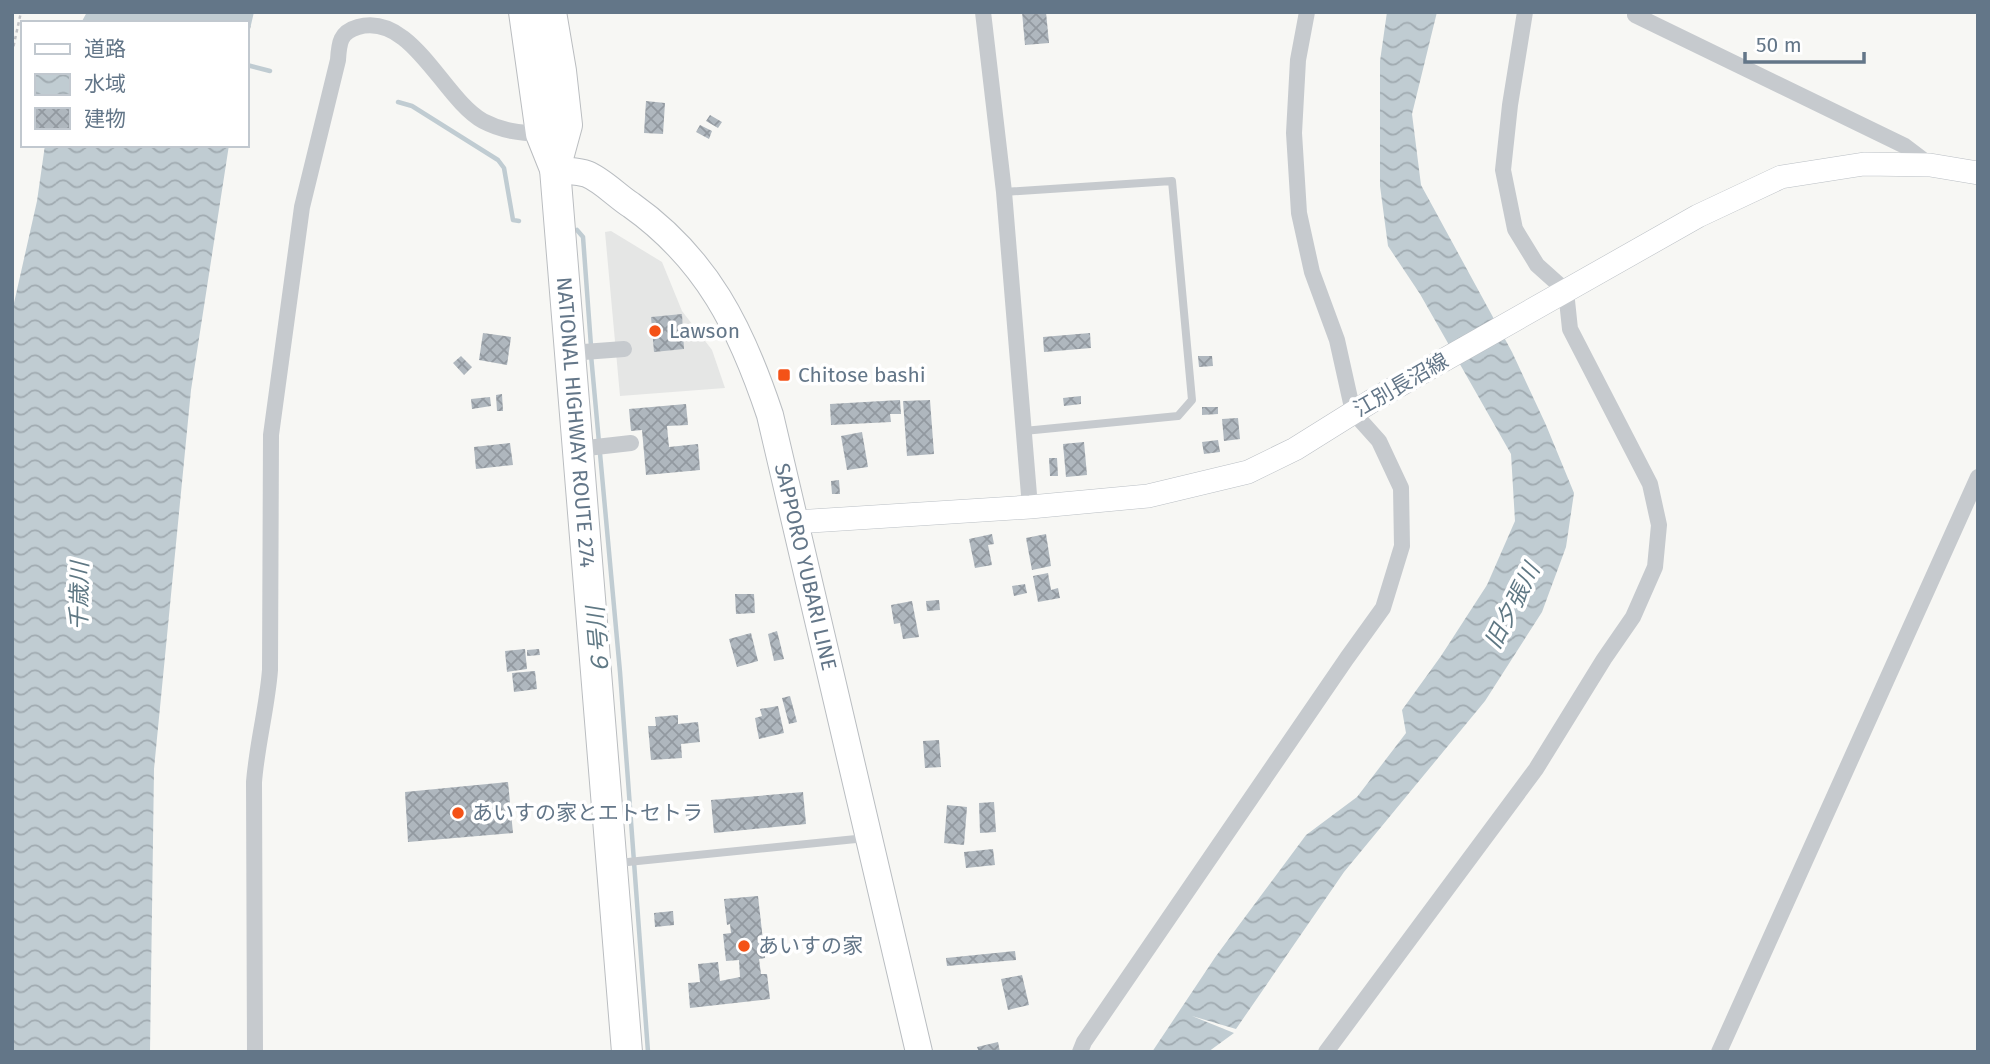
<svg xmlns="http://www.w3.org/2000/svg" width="1990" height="1064" font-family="'Fira Sans','Noto Sans JP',sans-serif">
  <defs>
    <pattern id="water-waves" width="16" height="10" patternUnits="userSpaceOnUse" patternTransform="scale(1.75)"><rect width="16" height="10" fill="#c0ccd2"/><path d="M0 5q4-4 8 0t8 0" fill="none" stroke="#a0aab0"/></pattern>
    <pattern id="building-cross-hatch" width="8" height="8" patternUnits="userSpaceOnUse" patternTransform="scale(1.75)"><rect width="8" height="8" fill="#afb7be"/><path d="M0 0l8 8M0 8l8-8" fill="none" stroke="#9299a0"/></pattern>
  </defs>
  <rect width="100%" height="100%" fill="#f7f7f4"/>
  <path fill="#e5e6e5" d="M611,231L662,262L682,311L712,350L725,388L620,396L605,232Z"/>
  <path fill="url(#water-waves)" d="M87,12H254L247,42V23H81Z
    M1387,12H1437L1412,114L1421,185L1512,352L1546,425L1574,493L1566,547L1542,612L1485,701L1344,872L1236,1029L1192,1016L1234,1033L1208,1052H1152L1216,956L1306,835L1357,797L1406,733L1402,710L1441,656L1487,585L1515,521L1511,454L1420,294L1388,246L1380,186V61Z
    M45,145H229L191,390L154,769L150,1052H12V312L37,201Z"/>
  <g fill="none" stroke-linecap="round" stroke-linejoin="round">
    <path stroke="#c0ccd2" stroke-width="4.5" d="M247,65L270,71
      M398,102L412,106L498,160L504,168L513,220L519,221
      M577,230L583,237L591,346
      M591,355L620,672L648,1052"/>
  </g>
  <path fill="url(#building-cross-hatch)" d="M1022,12H1046L1049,43L1025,45Z
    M646,101L665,103L663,134L644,133Z
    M710,115L722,122L718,128L706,121Z
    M700,125L712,131L709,139L696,132Z
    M682,314L684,349L654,352L651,317Z
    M483,333L511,337L507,365L479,360Z
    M1090,333L1091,348L1044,352L1043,337Z
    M461,356L472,367L464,375L453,363Z
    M1198,356H1212L1213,366L1199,367Z
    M502,394L503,411H497L496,395Z
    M1081,396V404L1064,406L1063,398Z
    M490,397L491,406L472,409L471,399Z
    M900,400L901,414H890L891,422L831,425L830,404Z
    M930,400L934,454L907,456L903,401Z
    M686,404L688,425L667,426L669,447L698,444L700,470L646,475L642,430L631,431L629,409Z
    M1202,407H1218V414L1202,415Z
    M1238,418L1240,439L1224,441L1222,419Z
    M862,432L868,467L847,470L841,436Z
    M1218,440L1220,452L1204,454L1202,442Z
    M1084,442L1087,475L1066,477L1063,444Z
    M510,443L513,465L476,469L474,447Z
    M1049,458H1057L1058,476H1050Z
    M839,480L840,494H832L831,481Z
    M992,534L994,544L988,545L992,565L975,568L969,539Z
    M1046,534L1051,566L1032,570L1026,538Z
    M1048,573L1051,590L1058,588L1060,598L1038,602L1033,576Z
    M1025,584L1027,593L1014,596L1012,586Z
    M735,594H754L755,613L736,614Z
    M939,600L940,610L927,611L926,601Z
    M912,601L919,637L903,639L900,623L894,624L891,605Z
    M777,631L784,659L774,661L768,634Z
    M751,633L758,661L737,667L729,639Z
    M525,649L527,669L507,672L505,651Z
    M539,649L540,655L527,656V650Z
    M535,671L537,689L514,692L512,673Z
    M790,696L797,722L789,724L782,698Z
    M778,706L784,733L759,739L755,718L762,716L760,709Z
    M678,715V724L698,722L700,742L681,744L682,758L651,760L648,726H656L655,717Z
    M939,740L941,767L925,768L923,741Z
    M508,782L513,833L408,842L405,792Z
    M803,792L806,824L714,833L711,800Z
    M994,802L996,832L980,833L979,803Z
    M701,803L702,816L686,817L685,804Z
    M947,805L967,807L964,845L944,843Z
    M993,849L995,865L966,868L964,852Z
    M758,896L765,958L759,959L761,974H767L770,999L690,1008L688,983L700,982L698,964L718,962L720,981L740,977L739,960L726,961L723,934L731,933L730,924L727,925L724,899Z
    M673,911L674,925L655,927L654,913Z
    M1015,951L1016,960L947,966L946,958Z
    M1022,975L1029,1005L1008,1010L1001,979Z
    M998,1042L1000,1052H979L977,1047Z"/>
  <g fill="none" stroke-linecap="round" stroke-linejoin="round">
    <defs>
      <path id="secondary" d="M795,522L1030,507L1148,496L1248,472L1295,449L1375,399L1698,216L1781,177L1864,164L1930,165L1978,173"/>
      <g id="primary">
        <path id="s1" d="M555,169C565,171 578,171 587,174C602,180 617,196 631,205C707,259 741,328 770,415L919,1052"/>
      </g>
      <g id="highway">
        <path id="s2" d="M524,12L541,134L555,169L627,1052"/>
        <path d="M551,12L561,71L567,125L555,169"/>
      </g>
    </defs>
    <use href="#secondary" stroke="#babfc4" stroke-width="24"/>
    <use href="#primary" stroke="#b9bdc1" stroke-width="28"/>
    <use href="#highway" stroke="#babdc0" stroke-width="32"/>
    <path stroke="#c2c3c5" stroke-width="2.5" stroke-dasharray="3.5 3.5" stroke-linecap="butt" d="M12,53L21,12"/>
    <path stroke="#c6cace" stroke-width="8" d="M1004,192L1172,181L1192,400L1178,416L1024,431
      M618,863L866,838"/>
    <path stroke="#c6cace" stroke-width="16" d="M983,12L1004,192L1030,507
      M1635,15L1905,146L1930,165
      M570,353L624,349
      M578,449L631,443
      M255,1052L254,782C257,744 267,708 270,670L271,435L302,207L338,60C339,43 340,32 358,27C412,12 443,99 483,121C502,131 520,133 541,134
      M1080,1052L1084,1042L1347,658L1383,608L1402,546L1401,488L1379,441L1353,412L1337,340L1312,272L1299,213L1294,133L1298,60L1307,12
      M1326,1052L1536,769L1604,659L1633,617L1655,567L1659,525L1650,484L1570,329L1566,291L1537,265L1515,229L1503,170L1510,105L1525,12
      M1719,1052L1978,477"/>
    <use href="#secondary" stroke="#fff" stroke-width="23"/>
    <use href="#primary" stroke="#fff" stroke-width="26"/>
    <use href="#highway" stroke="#fff" stroke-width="30"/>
  </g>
  <g fill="#f45217" stroke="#fff" stroke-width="2.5">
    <circle cx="655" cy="331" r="7"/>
    <rect x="777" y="368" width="14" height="14" rx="3.5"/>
    <circle cx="458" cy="813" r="7"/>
    <circle cx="744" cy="946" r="7"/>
  </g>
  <g text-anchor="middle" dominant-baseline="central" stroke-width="7" stroke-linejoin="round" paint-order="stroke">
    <g font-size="21" fill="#637688" stroke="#fff" text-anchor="start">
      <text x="669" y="331">Lawson</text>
      <text x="798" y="375">Chitose bashi</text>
      <text x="472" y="813">あいすの家とエトセトラ</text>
      <text x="758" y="946">あいすの家</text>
    </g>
    <g font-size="21" fill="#637688" stroke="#fff">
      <text transform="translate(1401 385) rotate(-30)">江別長沼線</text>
      <text stroke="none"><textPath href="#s2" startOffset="415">NATIONAL HIGHWAY ROUTE 274</textPath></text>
      <text stroke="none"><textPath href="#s1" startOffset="499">SAPPORO YUBARI LINE</textPath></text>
    </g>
    <g font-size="23" font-style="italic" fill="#5f7884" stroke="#fff">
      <text transform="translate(79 596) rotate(-89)">千歳川</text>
      <text transform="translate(1512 606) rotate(-63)">旧夕張川</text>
      <text transform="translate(598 641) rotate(-95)">６号川</text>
    </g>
  </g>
  <rect width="1990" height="1064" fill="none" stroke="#637688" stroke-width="28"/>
  <rect x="21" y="21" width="228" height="126" fill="#ffffff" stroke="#c1c8cf" stroke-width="2"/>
  <rect x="35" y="44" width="35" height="10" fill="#ffffff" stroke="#c1c8cf" stroke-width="2"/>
  <text x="84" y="56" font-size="21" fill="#637688">道路</text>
  <rect x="35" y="74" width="35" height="21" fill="url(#water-waves)" stroke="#c1c8cf" stroke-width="2"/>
  <text x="84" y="91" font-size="21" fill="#637688">水域</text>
  <rect x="35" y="108" width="35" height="21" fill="url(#building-cross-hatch)" stroke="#c1c8cf" stroke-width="2"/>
  <text x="84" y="126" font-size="21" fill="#637688">建物</text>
  <path d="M1745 52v10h119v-10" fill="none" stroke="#637688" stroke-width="3.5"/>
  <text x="1756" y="52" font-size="21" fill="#637688" stroke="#ffffff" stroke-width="5" paint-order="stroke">50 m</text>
</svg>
